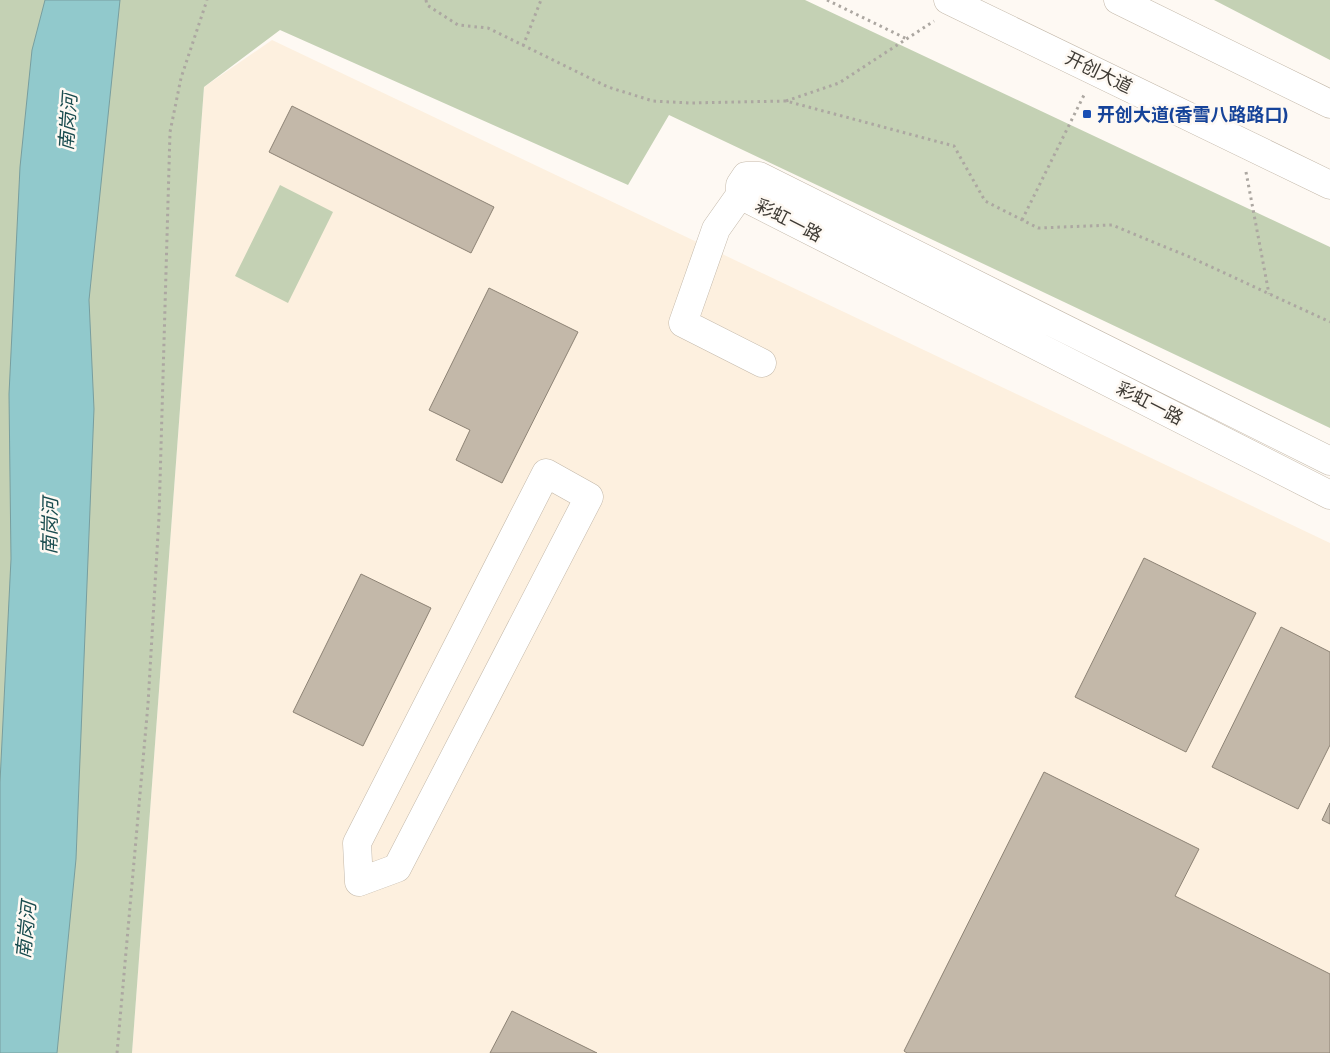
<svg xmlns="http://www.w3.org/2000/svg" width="1330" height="1053" font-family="'Titillium Web','Noto Sans SC',sans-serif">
  <rect width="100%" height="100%" fill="#fef9f3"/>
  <path fill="#fdf0df" d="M272,40L1330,543V1053H132L204,87Z"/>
  <path fill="#c4d1b4" d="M0,0H805L1330,247V428L669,115L628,185L280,30L204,87L132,1053H0Z
    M1214,0H1330V60Z
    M280,185L333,212L288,303L235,276Z"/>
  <path fill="#91c9cc" stroke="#789e9f" d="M45,0H120L89,300L94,409L76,859L57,1053H0V782L11,559L9,394L20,167L32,50Z"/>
  <path fill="#c3b8a9" stroke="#8d8375" d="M292,106L494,207L471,253L269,152Z
    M489,288L578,332L502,483L456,460L470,430L429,410Z
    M1144,558L1256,613L1186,752L1075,697Z
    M361,574L431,608L363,746L293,712Z
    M1281,627L1330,652V745L1298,809L1212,767Z
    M1044,772L1199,849L1175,896L1330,974V1053H907L904,1051Z
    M1330,803V824L1322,820Z
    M512,1011L597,1053H490Z"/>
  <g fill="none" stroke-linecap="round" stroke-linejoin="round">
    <defs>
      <path id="minor" d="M740,195V185L746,176H759L1330,461
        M740,195L1330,495
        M740,195L716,229L683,323L762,363
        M546,473L589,497L397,868L359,882L357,843Z"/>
      <path id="major" d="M948,0L1330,185
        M1118,0L1330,104"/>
    </defs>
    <use href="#minor" stroke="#c3b8a9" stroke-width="29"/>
    <use href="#major" stroke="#c3b8a9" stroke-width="29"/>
    <path stroke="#aca7a1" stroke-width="3" stroke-dasharray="2.5 4" stroke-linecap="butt" d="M426,0L427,5L458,25L488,28L608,87L653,101L689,103L786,101L954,146L985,201L1038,228L1112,225L1192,258L1330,322
      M827,0L907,39
      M523,46L541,0
      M786,101L839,83L934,21
      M1246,172L1269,294
      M1022,220L1085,93
      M117,1053L148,704L159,517L170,132L181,78L207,0"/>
    <use href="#minor" stroke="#fff" stroke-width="28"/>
    <use href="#major" stroke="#fff" stroke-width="28"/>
  </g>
  <rect fill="#1a4fb4" stroke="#fef9f3" stroke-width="2" x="1082" y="109" width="10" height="10" rx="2.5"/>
  <g text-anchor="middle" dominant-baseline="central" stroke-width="5" stroke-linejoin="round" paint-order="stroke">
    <g font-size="18" fill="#3f3b35" stroke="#fef9f3">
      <text transform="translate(1099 72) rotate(26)">开创大道</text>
      <text transform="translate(789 220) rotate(27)">彩虹一路</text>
      <text transform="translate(1150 403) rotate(27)">彩虹一路</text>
    </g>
    <g font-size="18" font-weight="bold" fill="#164399" stroke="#fef9f3" text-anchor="start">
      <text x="1097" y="114">开创大道(香雪八路路口)</text>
    </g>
    <g font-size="19" font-style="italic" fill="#1a4c4f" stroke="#fef9f3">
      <text transform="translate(67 122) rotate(-86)">南岗河</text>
      <text transform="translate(49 526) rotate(-89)">南岗河</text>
      <text transform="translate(25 930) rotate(-84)">南岗河</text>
    </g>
  </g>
</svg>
